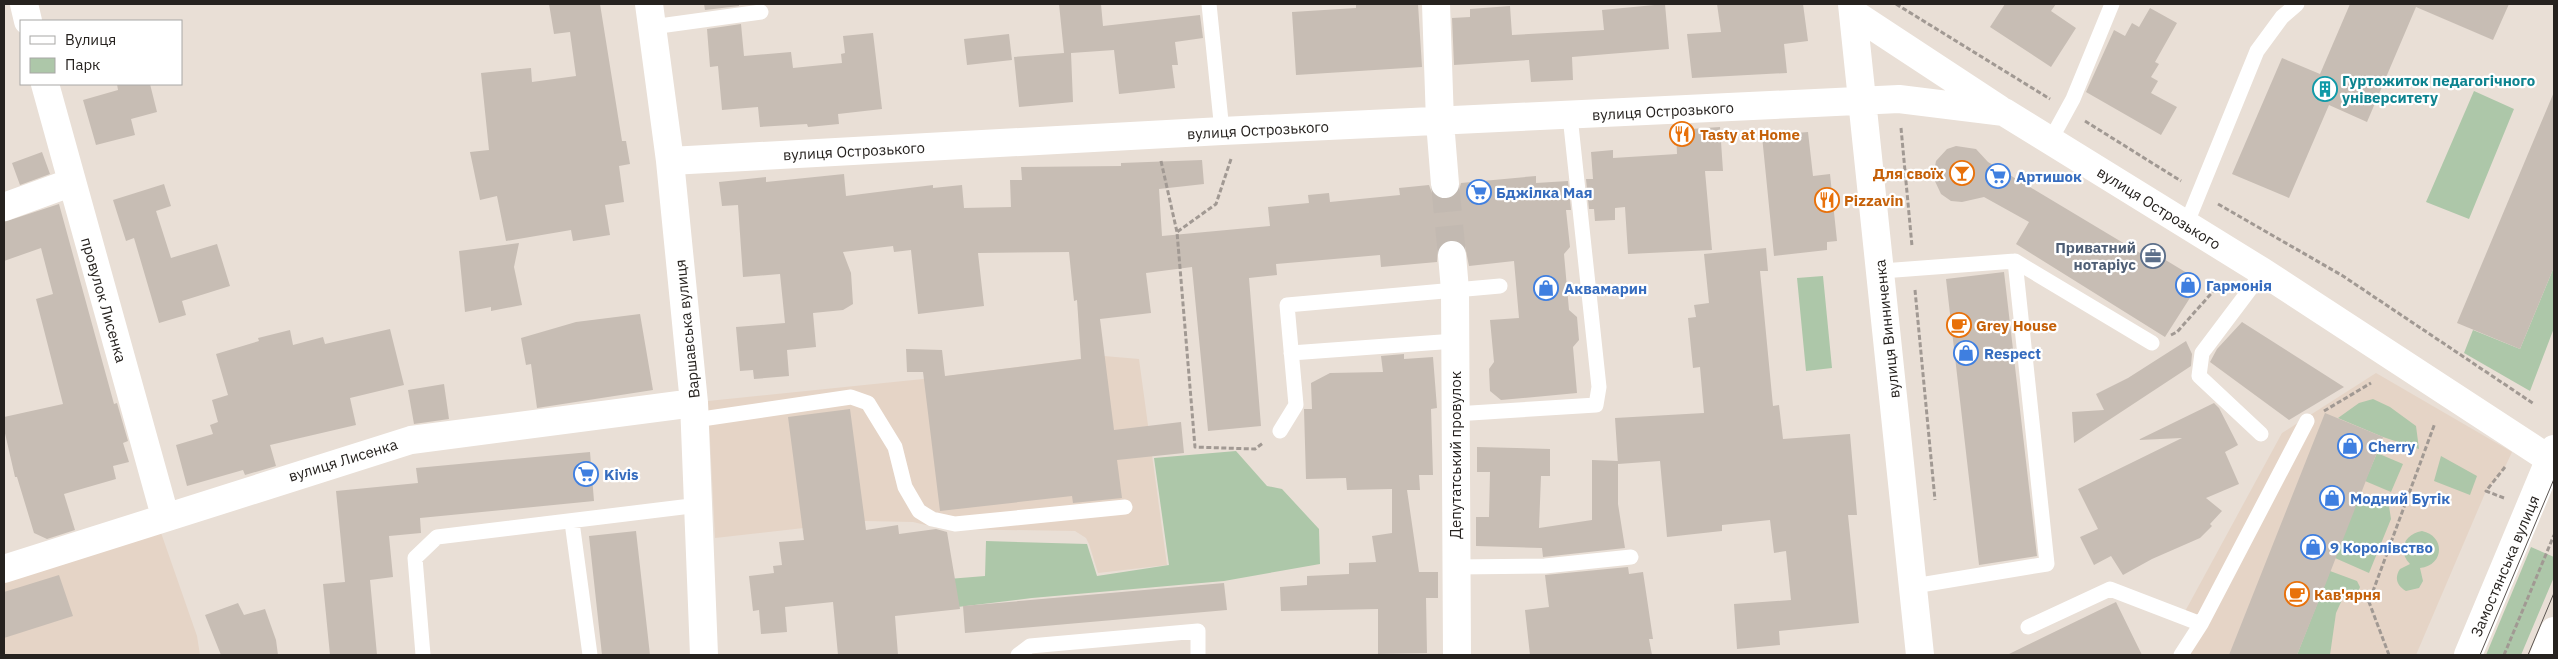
<svg xmlns="http://www.w3.org/2000/svg" width="2558" height="659" font-family="'IBM Plex Sans',sans-serif">
  <rect width="100%" height="100%" fill="#e9dfd6"/>
  <path fill="#e5d4c6" d="M1104,356L1139,359L1167,565L1098,573L1089,544L1086,538L1075,531L943,529L913,522L865,521L715,538L708,401L923,379Z
    M2376,373L2512,452L2505,467L2486,491L2416,655H2181L2200,624L2182,617L2282,433Z
    M159,527L197,636L200,655H4V576Z"/>
  <path fill="#adc7a9" d="M2474,91L2514,109L2469,219L2426,202Z
    M2554,267V328L2530,391L2464,353L2473,330L2520,349Z
    M1823,276L1832,368L1806,371L1797,278Z
    M2373,399L2390,407L2416,426L2419,449L2383,437L2338,418L2359,403Z
    M1236,451L1267,486L1282,489L1319,529L1320,564L1224,581L1032,598L941,609L936,580L985,576L986,541L1087,544L1097,576L1169,565L1154,458Z
    M2377,453L2403,464L2391,492L2365,481Z
    M2441,456L2477,476L2470,495L2434,481Z
    M2360,493L2389,506L2391,519L2369,573L2335,558Z
    M2422,531C2446,536 2444,566 2420,568L2423,581L2419,588L2406,591C2397,586 2394,578 2400,569L2410,564C2397,551 2404,534 2422,531Z
    M2531,547L2554,557V577L2521,655H2486Z
    M2330,571L2357,581L2360,587L2357,595L2346,591L2336,613L2330,655H2297Z"/>
  <path fill="#c7bdb4" d="M549,4H600L622,141H626L630,164L619,166L624,202L605,205L610,235L573,241L571,230L506,241L497,196L480,200L470,152L489,150L481,73L531,68L532,82L576,76L570,32L554,34Z
    M704,4H739V6L705,10Z
    M1059,4H1101L1103,26L1200,15L1203,38L1175,42L1178,65H1172L1175,88L1119,94L1114,50L1071,53L1073,102L1019,107L1014,57L1064,53Z
    M1356,4H1418L1422,67L1296,75L1292,12L1356,8Z
    M1665,4L1669,49L1572,57L1573,80L1531,82L1529,60L1454,65L1452,18L1470,17V9L1510,6L1512,35L1604,30L1602,10Z
    M1717,4H1803L1808,41L1784,44L1787,73L1692,78L1687,34L1721,32Z
    M2005,4H2056L2051,11L2076,28L2051,67L1990,27Z
    M2350,4H2509L2493,40L2416,7L2367,122L2329,105L2289,198L2232,174L2282,58L2320,74Z
    M2150,8L2177,23L2155,62L2159,64L2151,77L2158,81L2151,93L2177,107L2161,135L2086,92L2114,30L2125,36L2132,23L2139,27Z
    M741,24L744,56L791,52L793,68L842,63L841,54L845,53L843,36L873,33L882,109L838,114L839,124L808,127L807,124L760,127L758,107L722,110L718,66L710,67L707,29Z
    M1009,34L1012,60L967,65L964,39Z
    M117,84H150L157,112L131,119L135,135L96,145L83,100L118,90Z
    M2554,92V267L2520,349L2457,323Z
    M1720,127L1723,171H1705L1712,250L1628,254L1625,207L1615,208V220L1595,221L1594,209H1589L1586,179H1593L1591,152L1613,150V158L1677,154L1676,130Z
    M1808,132L1813,176L1830,174L1837,241L1827,242V250L1774,256L1762,136Z
    M1956,146L1976,149L1988,162L2145,256L2149,250L2192,276L2196,284L2195,290L2165,337L2016,244L2029,222L1984,197L1962,202L1951,201L1941,194L1933,177L1936,161L1947,149Z
    M42,152L50,174L20,185L12,163Z
    M1202,160L1204,184L1159,189L1162,236L1270,226L1268,207L1309,203L1308,195L1329,193L1330,202L1400,195L1399,188L1429,185L1432,193L1438,198L1446,200L1454,197L1459,190L1461,183L1536,176V183L1568,181L1571,210H1566L1570,247L1564,254L1569,310L1577,317L1579,340L1573,347L1577,393L1501,400L1490,391L1489,369L1494,362L1490,320L1519,318L1514,261L1469,266L1465,246L1459,241L1451,239L1444,242L1438,248L1437,262L1381,267L1380,255L1276,264L1277,275L1249,278L1261,426L1208,431L1192,267L1146,273L1151,313L1100,319L1114,430L1181,422L1184,453L1117,460L1122,498L1073,503L1072,496L940,511L923,372H907L906,349L942,350L945,376L1081,359L1077,300L1074,301L1069,252L978,253L984,306L918,314L911,250L894,252L893,246L843,252L851,273L853,304L843,310L813,313L816,347L787,350L789,376L754,379L753,370L740,371L736,327L785,323L780,274L743,277L738,205L722,206L719,182L766,177V182L844,174L846,196L933,185V188L962,185L964,208L1011,207L1010,180H1022L1021,167L1121,166V163Z
    M164,184L171,206L156,211L171,258L217,244L230,286L182,301L186,315L159,323L134,238L126,241L113,200Z
    M59,204L114,404L117,403L128,441L123,443L129,462L113,466L116,479L64,494L75,530L47,539L34,533L17,477H15L4,429V417L63,404L36,299L53,294L41,248L4,261V222Z
    M519,243L514,267L522,305L491,311V307L465,312L459,251Z
    M1766,248L1768,271H1760L1773,406L1779,405L1783,439L1850,434L1857,515H1848L1859,623L1779,631L1780,645L1737,649L1734,604L1791,600L1786,551L1774,553L1770,520L1722,525V531L1667,537L1660,461L1618,464L1615,418L1704,413L1700,367L1693,368L1688,318L1696,317L1694,305L1709,303L1704,254Z
    M2004,272L2037,556L1979,565L1946,279Z
    M640,314L653,390L537,408L531,364L526,365L521,338L576,322Z
    M2242,322L2344,387L2289,420L2210,362L2217,349Z
    M390,329L404,385L350,398L356,425L270,445L276,466L245,475L243,470L187,486L176,445L213,434L210,425L218,422L212,400L228,395L216,354L259,341L258,338L290,330L293,345L323,337L325,344Z
    M2186,341L2192,354L2191,366L2074,443L2072,412L2104,410L2096,394L2128,378Z
    M1404,354V359L1433,357L1437,408L1431,409L1433,475H1419L1420,490H1407L1419,572H1438V598H1426L1427,653L1378,654V609L1281,611L1280,587L1307,585V576L1349,574V563L1376,562L1372,536L1392,533V489L1347,490L1346,478L1306,479L1304,409H1312L1311,383L1330,373L1383,372L1381,356Z
    M444,384L449,419L414,424L408,390Z
    M2214,403L2219,408L2238,445L2225,452L2239,484L2206,498L2222,511L2210,524L2212,526L2200,538L2152,559L2123,575L2111,556L2094,565L2080,537L2098,529L2078,489L2182,438L2138,440Z
    M850,409L866,530L898,525L899,534L936,529L947,532L960,609L895,616L898,655H838L833,602L785,607L787,632L761,634L759,610L753,611L749,576L774,573L773,566L782,565L779,542L804,540L788,417Z
    M2325,413L2383,437L2326,583L2297,655H2229Z
    M1477,447L1550,449V476H1541L1539,528L1592,520V460L1618,461V504L1625,548L1543,557L1542,548L1476,546V517H1489L1490,472H1477Z
    M590,452L594,501L420,518L421,533L389,536L393,577L370,580L377,655H330L323,584L345,582L336,491L418,483L416,468Z
    M636,531L650,655H602L589,536Z
    M1628,567L1629,574L1643,572L1653,639H1649L1652,655H1530L1525,610L1549,607L1545,575Z
    M59,575L73,616L4,638V592Z
    M1224,583L1227,610L965,633L963,606Z
    M2116,602L2142,655H2007Z
    M238,603L244,615L265,609L276,640L278,655H221L205,615Z"/>
  <g fill="none" stroke-linecap="round" stroke-linejoin="round">
    <path stroke="#c2b9b1" stroke-width="28" stroke-dasharray="28 14" stroke-linecap="butt" d="M1445,184L1452,255"/>
    <path stroke="#a19993" stroke-width="3" stroke-dasharray="5 2.5" stroke-linecap="butt" d="M1896,4L2050,99
      M2085,121L2181,181
      M1901,128L1912,246
      M1231,159L1216,204L1177,232L1195,447L1255,449L1263,443
      M1161,161L1177,232
      M2218,204L2343,276L2534,404
      M1915,290L1935,500
      M2171,335L2177,332L2217,287
      M2324,411L2371,383
      M2504,498L2486,491L2505,467
      M2389,655L2369,602L2435,423
      M2504,655L2554,535"/>
    <path stroke="#fff" stroke-width="15" d="M1209,4L1222,131
      M652,27L761,12
      M2050,141L2073,99L2112,4
      M2186,225L2257,51L2282,17L2297,4
      M1882,271L2015,261L2152,343
      M1291,353L1455,341
      M1455,414L1596,405L1599,387L1570,116
      M695,420L851,397L868,403L895,447L905,487L919,511L932,519L955,524L1125,507
      M1280,431L1296,405L1287,305L1500,286
      M2261,434L2199,376L2202,353L2263,272
      M572,522L590,655
      M1455,567L1545,566L1631,557
      M1914,586L2047,564L2015,261
      M2028,627L2110,589L2201,624
      M423,655L415,558L437,537L699,505
      M1018,655L1030,646L1198,631V655
      M2181,655L2201,624L2307,421"/>
    <path stroke="#fff" stroke-width="28" d="M24,4L28,21
      M649,4L670,161L694,403L704,655
      M1436,4L1440,122L1445,184
      M1852,4L1920,655
      M1853,13L1999,109
      M45,84L165,516
      M670,161L1222,131L1899,99L2004,112L2263,272L2554,462
      M4,207L70,183
      M1452,255L1455,290L1457,655
      M4,569L411,440L694,403"/>
    <path stroke="#fff" stroke-width="28" d="M2468,655L2554,449
      M2544,655L2554,631"/>
    <path stroke="#5a5450" stroke-width="1" d="M2480,655L2554,479
      M2528,655L2554,593"/>
  </g>
  <defs>
    <symbol id="building-ring" viewBox="-11 -11 22 22"><circle r="9.5" fill="#fff" stroke="#0f9aa8" stroke-width="1.5"/><path d="M-4-6H4V6H1V3H-1V6H-4ZM-2.5-4.3h1.7v1.8h-1.7ZM.8-4.3h1.7v1.8H.8ZM-2.5-1h1.7V.8h-1.7ZM.8-1h1.7V.8H.8Z" fill="#0f9aa8"/></symbol>
    <symbol id="restaurant-ring" viewBox="-11 -11 22 22"><circle r="9.5" fill="#fff" stroke="#e8710a" stroke-width="1.5"/><path d="M-5-6h1v4h1v-4h1v4h1v-4h1v5L-1.5 .5V6h-2V.5L-5-1ZM5-6V6H3V1.5H1.5Q1.5-4 5-6Z" fill="#e8710a"/></symbol>
    <symbol id="bar-ring" viewBox="-11 -11 22 22"><circle r="9.5" fill="#fff" stroke="#e8710a" stroke-width="1.5"/><path d="M-6-5H6L.8 .8V4.5H3.5V6h-7V4.5H-.8V.8Z" fill="#e8710a"/></symbol>
    <symbol id="supermarket-ring" viewBox="-11 -11 22 22"><circle r="9.5" fill="#fff" stroke="#3f7fe0" stroke-width="1.5"/><path d="M-6-5.5h2.5l.6 2H6L4.5 2H-2.5L-4.4-4H-6ZM-1.5 3.2a1.3 1.3 0 1 0 .1 0ZM3 3.2a1.3 1.3 0 1 0 .1 0Z" fill="#3f7fe0"/></symbol>
    <symbol id="office-ring" viewBox="-11 -11 22 22"><circle r="9.5" fill="#fff" stroke="#5c6f8a" stroke-width="1.5"/><path d="M-6-3h4V-5.5h4V-3h4V5H-6ZM-1-4.5V-3h2v-1.5ZM-6 0V1H6V0Z" fill="#5c6f8a"/></symbol>
    <symbol id="shop-ring" viewBox="-11 -11 22 22"><circle r="9.5" fill="#fff" stroke="#3f7fe0" stroke-width="1.5"/><path d="M-5-2.5h2.3a2.7 3.5 0 0 1 5.4 0H5L5.5 6h-11ZM-1.5-2.5h3a1.5 2.3 0 0 0-3 0Z" fill="#3f7fe0"/></symbol>
    <symbol id="cafe-ring" viewBox="-11 -11 22 22"><circle r="9.5" fill="#fff" stroke="#e8710a" stroke-width="1.5"/><path d="M-5.5-4.5H6V0H3Q3 3.5 0 3.5H-2.5Q-5.5 3.5-5.5 0ZM3-3.2v2h1.7v-2ZM-6 4.5H4V6H-6Z" fill="#e8710a"/></symbol>
  </defs>
  <g fill-rule="evenodd">
    <use href="#building-ring" x="2311" y="75" width="28" height="28"/>
    <use href="#restaurant-ring" x="1668" y="120" width="28" height="28"/>
    <use href="#bar-ring" x="1948" y="159" width="28" height="28"/>
    <use href="#supermarket-ring" x="1984" y="162" width="28" height="28"/>
    <use href="#supermarket-ring" x="1465" y="178" width="28" height="28"/>
    <use href="#restaurant-ring" x="1813" y="186" width="28" height="28"/>
    <use href="#office-ring" x="2139" y="242" width="28" height="28"/>
    <use href="#shop-ring" x="2174" y="271" width="28" height="28"/>
    <use href="#shop-ring" x="1532" y="274" width="28" height="28"/>
    <use href="#cafe-ring" x="1945" y="311" width="28" height="28"/>
    <use href="#shop-ring" x="1952" y="339" width="28" height="28"/>
    <use href="#shop-ring" x="2336" y="432" width="28" height="28"/>
    <use href="#supermarket-ring" x="572" y="460" width="28" height="28"/>
    <use href="#shop-ring" x="2318" y="484" width="28" height="28"/>
    <use href="#shop-ring" x="2299" y="533" width="28" height="28"/>
    <use href="#cafe-ring" x="2283" y="580" width="28" height="28"/>
  </g>
  <g text-anchor="middle" dominant-baseline="central" stroke-width="4.5" stroke-linejoin="round" paint-order="stroke">
    <g font-size="15" font-weight="bold" fill="#0d838f" stroke="#fff" text-anchor="start">
      <text x="2342" y="80">Гуртожиток педагогічного<tspan x="2342" dy="17">університету</tspan></text>
    </g>
    <g font-size="15" fill="#26221f" stroke="#fff">
      <text transform="translate(1663 111) rotate(-3)">вулиця Острозького</text>
      <text transform="translate(1258 130) rotate(-3)">вулиця Острозького</text>
      <text transform="translate(854 151) rotate(-3)">вулиця Острозького</text>
      <text transform="translate(2159 208) rotate(32)">вулиця Острозького</text>
      <text transform="translate(104 300) rotate(74)">провулок Лисенка</text>
      <text transform="translate(687 329) rotate(-96)">Варшавська вулиця</text>
      <text transform="translate(1887 329) rotate(-96)">вулиця Винниченка</text>
      <text transform="translate(1455 455) rotate(-90)">Депутатський провулок</text>
      <text transform="translate(343 460) rotate(-17)">вулиця Лисенка</text>
      <text transform="translate(2505 566) rotate(-67)">Замостянська вулиця</text>
    </g>
    <g font-size="15" font-weight="bold" fill="#c56008" stroke="#fff" text-anchor="start">
      <text x="1700" y="134">Tasty at Home</text>
      <text x="1944" y="173" text-anchor="end">Для своїх</text>
      <text x="1844" y="200">Pizzavin</text>
      <text x="1976" y="325">Grey House</text>
      <text x="2314" y="594">Кав'ярня</text>
    </g>
    <g font-size="15" font-weight="bold" fill="#366cbe" stroke="#fff" text-anchor="start">
      <text x="2016" y="176">Артишок</text>
      <text x="1496" y="192">Бджілка Мая</text>
      <text x="2206" y="285">Гармонія</text>
      <text x="1564" y="288">Аквамарин</text>
      <text x="1984" y="353">Respect</text>
      <text x="2368" y="446">Cherry</text>
      <text x="604" y="474">Kivis</text>
      <text x="2350" y="498">Модний Бутік</text>
      <text x="2330" y="547">9 Королівство</text>
    </g>
    <g font-size="15" font-weight="bold" fill="#4e5e75" stroke="#fff" text-anchor="end">
      <text x="2136" y="247">Приватний<tspan x="2136" dy="17">нотаріус</tspan></text>
    </g>
  </g>
  <rect width="2558" height="659" fill="none" stroke="#26221f" stroke-width="10"/>
  <rect x="20" y="20" width="162" height="65" fill="#ffffff" stroke="#a8a7a5"/>
  <rect x="30" y="36" width="25" height="8" fill="#ffffff" stroke="#a8a7a5"/>
  <text x="65" y="45" font-size="15" fill="#26221f">Вулиця</text>
  <rect x="30" y="58" width="25" height="15" fill="#adc7a9" stroke="#a8a7a5"/>
  <text x="65" y="70" font-size="15" fill="#26221f">Парк</text>
</svg>
